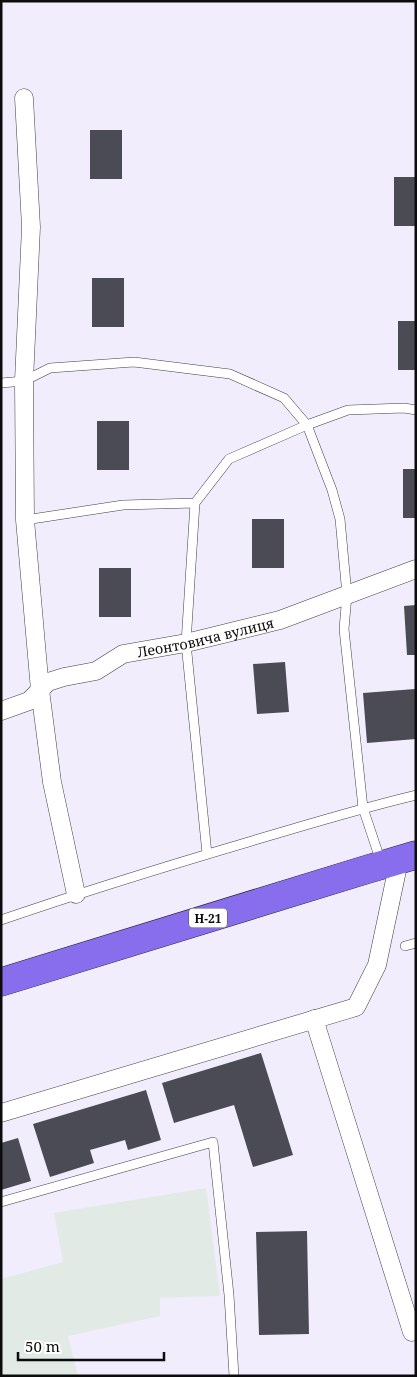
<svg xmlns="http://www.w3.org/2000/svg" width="417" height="1377" font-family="'Noto Serif',serif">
  <rect width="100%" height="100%" fill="#f1edfd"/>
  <path fill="#e1eae4" d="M206,1188L220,1296L160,1298V1316L68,1336L78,1376H1V1279L63,1262L54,1213Z"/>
  <path fill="#4a4b54" d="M90,130H122V179H90Z
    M394,177H416V226H394Z
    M92,278H124V327H92Z
    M398,321H416V370H398Z
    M97,421H129V470H97Z
    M403,469H416V518H403Z
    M252,519H284V568H252Z
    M99,568H131V617H99Z
    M416,605V655H407L404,606Z
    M285,662L289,712L257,714L253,664Z
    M415,689L416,739L367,743L363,693Z
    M261,1053L293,1155L253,1167L234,1105L174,1123L162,1083Z
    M146,1090L161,1140L128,1150L125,1140L90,1150L94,1163L50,1177L33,1124Z
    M18,1138L31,1181L1,1190V1143Z
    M307,1231L309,1334L259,1335L256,1232Z"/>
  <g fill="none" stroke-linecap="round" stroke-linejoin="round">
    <defs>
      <path id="lane" d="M1,383L24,381L50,368L134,362L230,374L284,398L307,425L332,490L340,519L347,595L344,629L363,808L381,862
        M25,520L123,505L195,503
        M207,854L186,643L195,503L229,459L307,425L348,410L404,408L416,410
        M1,920C85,891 170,865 255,840C308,824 362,808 416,795
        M405,946L416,943
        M1,1202L213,1142L229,1295L234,1376"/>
      <g id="street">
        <path d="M24,98L31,227L24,381L25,520L40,690L52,782L76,894"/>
        <path id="s1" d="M1,711L29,701L48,682L64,677L96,671L123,654L186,643L280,620L416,569"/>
        <path d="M314,1019L412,1332"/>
        <path d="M1,1113L356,1007L377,965L399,861"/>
      </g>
      <path id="primary" d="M1,982L365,870L416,855"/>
    </defs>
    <use href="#lane" stroke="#3f3f3f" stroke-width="10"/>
    <use href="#street" stroke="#3f3f3f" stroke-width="19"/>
    <use href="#primary" stroke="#1d1d1d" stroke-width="29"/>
    <use href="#lane" stroke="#fff" stroke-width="9"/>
    <use href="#street" stroke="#fff" stroke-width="18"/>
    <use href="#primary" stroke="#886eec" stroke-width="28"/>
  </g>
  <g text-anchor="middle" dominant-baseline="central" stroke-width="5" stroke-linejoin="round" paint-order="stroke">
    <rect fill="#fff" stroke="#555" stroke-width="1" x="189" y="908.5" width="38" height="19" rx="4"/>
    <g font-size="12" font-weight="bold" fill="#0c0c0c">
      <text x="208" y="918">Н-21</text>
    </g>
    <g font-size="14" fill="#0c0c0c" stroke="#fff">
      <text stroke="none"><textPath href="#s1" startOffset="222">Леонтовича вулиця</textPath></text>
    </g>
  </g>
  <rect width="417" height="1377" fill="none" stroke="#0c0c0c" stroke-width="5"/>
  <path d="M18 1352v8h146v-8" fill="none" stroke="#0c0c0c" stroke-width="2.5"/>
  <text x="25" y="1352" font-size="15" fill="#0c0c0c" stroke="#ffffff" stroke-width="4" paint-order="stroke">50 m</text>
</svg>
